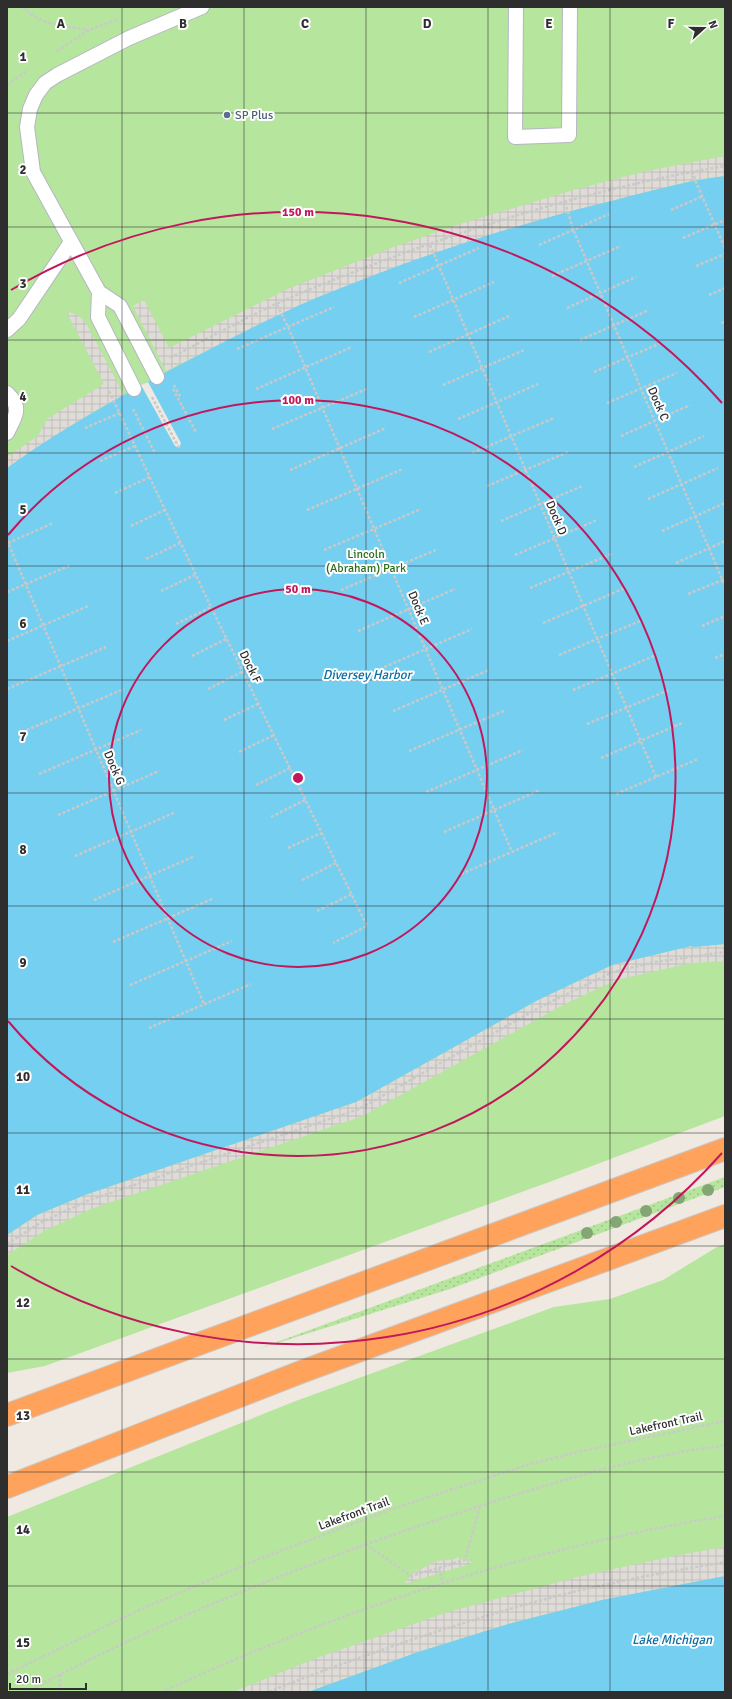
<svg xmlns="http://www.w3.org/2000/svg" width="732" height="1699" font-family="Signika,sans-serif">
  <defs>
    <pattern id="garden-dots" width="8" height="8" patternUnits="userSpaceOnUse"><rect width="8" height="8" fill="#b6e59e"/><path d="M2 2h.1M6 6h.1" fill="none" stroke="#9dc588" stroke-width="1.8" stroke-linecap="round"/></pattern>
    <pattern id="plaza-grid" width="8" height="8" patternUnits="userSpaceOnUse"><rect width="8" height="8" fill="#dfdcd8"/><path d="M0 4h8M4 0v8" fill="none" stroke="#c0bdba"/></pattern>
  </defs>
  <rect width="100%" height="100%" fill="#efe9e1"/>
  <path fill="#b6e59e" d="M7,7H725V1116L552,1181L45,1366L7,1373Z
    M725,1244V1576L714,1578L308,1692H7V1517L293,1402L554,1307L610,1299L663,1280L717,1247Z"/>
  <path fill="url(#garden-dots)" d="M725,1177V1187L450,1289L258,1349Z"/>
  <path fill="url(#plaza-grid)" d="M725,156V176L695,180L567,212L433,254L316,298L281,314L166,371L133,306L144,300L169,348L290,288L394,247L457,225L577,189L647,171Z
    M66,311L79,316L86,323L124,395L88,415L7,468V457L38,436L47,419L104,384Z
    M725,944V961L691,963L621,979L603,986L561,1006L363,1116L91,1209L44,1231L7,1255V1235L37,1215L85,1195L356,1102L538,1000L612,965L691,946L694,947Z
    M725,1547V1576L602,1600L512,1623L418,1652L308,1692H233L314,1659L445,1613L577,1577L679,1555Z
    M457,1557L473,1563L404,1584L416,1570L418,1571L436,1561L456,1559Z"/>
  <path fill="#75cff0" d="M725,176V944L694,947L691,946L612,965L538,1000L356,1102L85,1195L37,1215L7,1235V468C65,426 129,391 193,358C233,337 274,316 316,298C408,260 503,228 599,204C641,194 682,181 725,176Z
    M725,1576V1692H308L418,1652L512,1623L602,1600Z"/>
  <path fill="#efe9e1" d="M148,382L181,443L179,448L175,446L141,385Z"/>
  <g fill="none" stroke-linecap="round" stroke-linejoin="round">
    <defs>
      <path id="service" d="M516,7L515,137L569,135L570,7
        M99,292L98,317L134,389
        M7,330L19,319L71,242
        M157,377L120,306L99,292L33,172L27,127L30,109L36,95L45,83L57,75L129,38L202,7
        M7,393C23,409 15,416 7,433"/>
      <path id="motorway" d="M7,1415L725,1149
        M7,1487L301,1372L725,1216"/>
    </defs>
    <use href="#service" stroke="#b4b7c1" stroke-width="16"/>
    <use href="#motorway" stroke="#c9c9c9" stroke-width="24"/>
    <path stroke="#c9c9c9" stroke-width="2.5" stroke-dasharray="3 2" stroke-linecap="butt" d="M23,7C41,26 64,26 89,30
      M57,51L89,30L118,19
      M7,85L28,70
      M693,171L695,180L725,248
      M565,202L573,229L725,586
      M671,210L703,196
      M683,238L725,220
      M430,245L656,777
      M539,245L609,214
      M696,266L725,254
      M552,276L621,246
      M399,283L479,248
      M709,295L725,288
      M277,305L288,327L512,852
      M567,308L636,277
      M414,317L494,282
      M721,323L725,322
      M580,340L649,310
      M237,349L334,307
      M429,352L509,316
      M170,358C215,335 259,310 306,291C440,236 582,190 725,166
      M594,372L663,342
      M174,385L181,398
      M443,385L524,350
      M173,389L196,432
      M256,389L352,347
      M109,391L211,607L367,926L333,943
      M152,397L179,448
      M607,403L677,373
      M133,409L155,453
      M458,419L538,384
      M85,428L120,413
      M272,429L369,388
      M621,436L690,405
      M472,453L554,418
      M100,461L135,446
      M634,467L704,436
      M290,470L386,428
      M487,486L568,452
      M115,493L150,477
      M648,499L718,468
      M307,510L403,469
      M501,521L582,486
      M131,526L165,510
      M662,531L725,503
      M7,540L204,1004
      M8,543L53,523
      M324,550L421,509
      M515,555L597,520
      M146,559L180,543
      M676,563L725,541
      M530,588L611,554
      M341,590L438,549
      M161,591L195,575
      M7,592L71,565
      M688,594L725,579
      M543,623L625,588
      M176,624L211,607
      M702,626L725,616
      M358,631L455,589
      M7,641L88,606
      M559,655L640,621
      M192,656L226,639
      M715,658L725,654
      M375,671L472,629
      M7,689L106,647
      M208,689L242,672
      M573,690L654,656
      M393,711L489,670
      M224,720L258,704
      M587,724L669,690
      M22,732L124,689
      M409,751L506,710
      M239,752L274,735
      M601,758L682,723
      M39,774L141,730
      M256,785L290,768
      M426,792L523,750
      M616,794L698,759
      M58,815L159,771
      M271,817L305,800
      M444,832L540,790
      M288,848L321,833
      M75,856L176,812
      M461,874L558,832
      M302,880L336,863
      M94,900L195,856
      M317,911L352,894
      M113,942L214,898
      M130,985L232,941
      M149,1028L251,984
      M7,1244L40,1223L87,1201L359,1109L542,1006L613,972L655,962L725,952
      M365,1544L411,1576L465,1560L480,1506
      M439,1568L443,1583
      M7,1674L148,1606L259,1559L398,1507L527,1465L577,1452L725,1421
      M60,1674V1692
      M26,1692C158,1622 298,1566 440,1519C514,1495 589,1470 666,1455C685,1451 705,1448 725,1445
      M162,1692C341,1609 530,1548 725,1516
      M269,1692C314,1673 359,1658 405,1642C472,1620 540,1598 609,1584C647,1575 686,1569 725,1562"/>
    <use href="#service" stroke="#fff" stroke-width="14"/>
    <use href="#motorway" stroke="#ffa35c" stroke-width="22"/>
  </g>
  <g fill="#84a574">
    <circle cx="708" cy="1190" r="6"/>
    <circle cx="679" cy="1198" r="6"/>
    <circle cx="646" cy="1211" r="6"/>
    <circle cx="616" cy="1222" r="6"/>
    <circle cx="587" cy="1233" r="6"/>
  </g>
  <path fill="none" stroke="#2e2e2e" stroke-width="1" stroke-opacity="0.55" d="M122,7V1692M244,7V1692M366,7V1692M488,7V1692M610,7V1692M7,113H725M7,227H725M7,340H725M7,453H725M7,566H725M7,680H725M7,793H725M7,906H725M7,1019H725M7,1133H725M7,1246H725M7,1359H725M7,1472H725M7,1586H725"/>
  <g fill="none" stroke="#c2185b" stroke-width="2">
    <circle cx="298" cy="778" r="189"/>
    <path d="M8 535A378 378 0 1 1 8 1021"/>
    <path d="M722 1153A566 566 0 0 1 11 1266M11 290A566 566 0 0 1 722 403"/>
  </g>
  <circle fill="#5c6f8a" stroke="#fff" stroke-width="1.5" cx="227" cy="115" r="4"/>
  <g text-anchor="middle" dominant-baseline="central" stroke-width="4" stroke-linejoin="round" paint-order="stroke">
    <g font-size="12" fill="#4e5e75" stroke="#fff" text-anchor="start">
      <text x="235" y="115">SP Plus</text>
    </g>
    <g font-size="12" fill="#2e2e2e" stroke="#fff">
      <text transform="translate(658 404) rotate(67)">Dock C</text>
      <text transform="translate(556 518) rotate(67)">Dock D</text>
      <text transform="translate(418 608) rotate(67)">Dock E</text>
      <text transform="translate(250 667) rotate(64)">Dock F</text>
      <text transform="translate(114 768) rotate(67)">Dock G</text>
      <text transform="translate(666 1424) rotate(-12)">Lakefront Trail</text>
      <text transform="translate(354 1514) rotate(-20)">Lakefront Trail</text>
    </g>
    <g font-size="12" fill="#2c6e1b" stroke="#fff">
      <text x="366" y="554">Lincoln<tspan x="366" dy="14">(Abraham) Park</tspan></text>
    </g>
    <g font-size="13" font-style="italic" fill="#0d6fa3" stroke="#fff">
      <text x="367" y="675">Diversey Harbor</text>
      <text x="672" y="1640">Lake Michigan</text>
    </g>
  </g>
  <g font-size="13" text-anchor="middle" font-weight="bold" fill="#2e2e2e" stroke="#fff" stroke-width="4" stroke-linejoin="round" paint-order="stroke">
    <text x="61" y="28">A</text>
    <text x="183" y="28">B</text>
    <text x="305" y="28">C</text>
    <text x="427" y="28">D</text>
    <text x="549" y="28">E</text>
    <text x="671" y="28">F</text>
    <text x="23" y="61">1</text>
    <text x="23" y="174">2</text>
    <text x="23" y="288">3</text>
    <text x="23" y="401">4</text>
    <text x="23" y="514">5</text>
    <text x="23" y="628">6</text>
    <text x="23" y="741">7</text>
    <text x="23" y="854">8</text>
    <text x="23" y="967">9</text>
    <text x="23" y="1081">10</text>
    <text x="23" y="1194">11</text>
    <text x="23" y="1307">12</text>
    <text x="23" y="1420">13</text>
    <text x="23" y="1534">14</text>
    <text x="23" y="1647">15</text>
  </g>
  <circle cx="298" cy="778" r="6" fill="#c2185b" stroke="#fff" stroke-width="2"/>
  <g font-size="12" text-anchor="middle" font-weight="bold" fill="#c2185b" stroke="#fff" stroke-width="4" stroke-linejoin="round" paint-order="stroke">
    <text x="298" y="216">150 m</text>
    <text x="298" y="404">100 m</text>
    <text x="298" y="593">50 m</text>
  </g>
  <rect width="732" height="1699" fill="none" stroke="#2e2e2e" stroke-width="16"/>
  <g transform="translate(704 28) rotate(69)" stroke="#ffffff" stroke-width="3" paint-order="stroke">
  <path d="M0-3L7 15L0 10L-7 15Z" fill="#2e2e2e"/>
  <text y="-6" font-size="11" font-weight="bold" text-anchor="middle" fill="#2e2e2e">N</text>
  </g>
  <path d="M10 1683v6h76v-6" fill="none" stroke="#2e2e2e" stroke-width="2"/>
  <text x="16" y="1683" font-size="12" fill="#2e2e2e" stroke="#ffffff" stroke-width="3" paint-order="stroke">20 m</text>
</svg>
